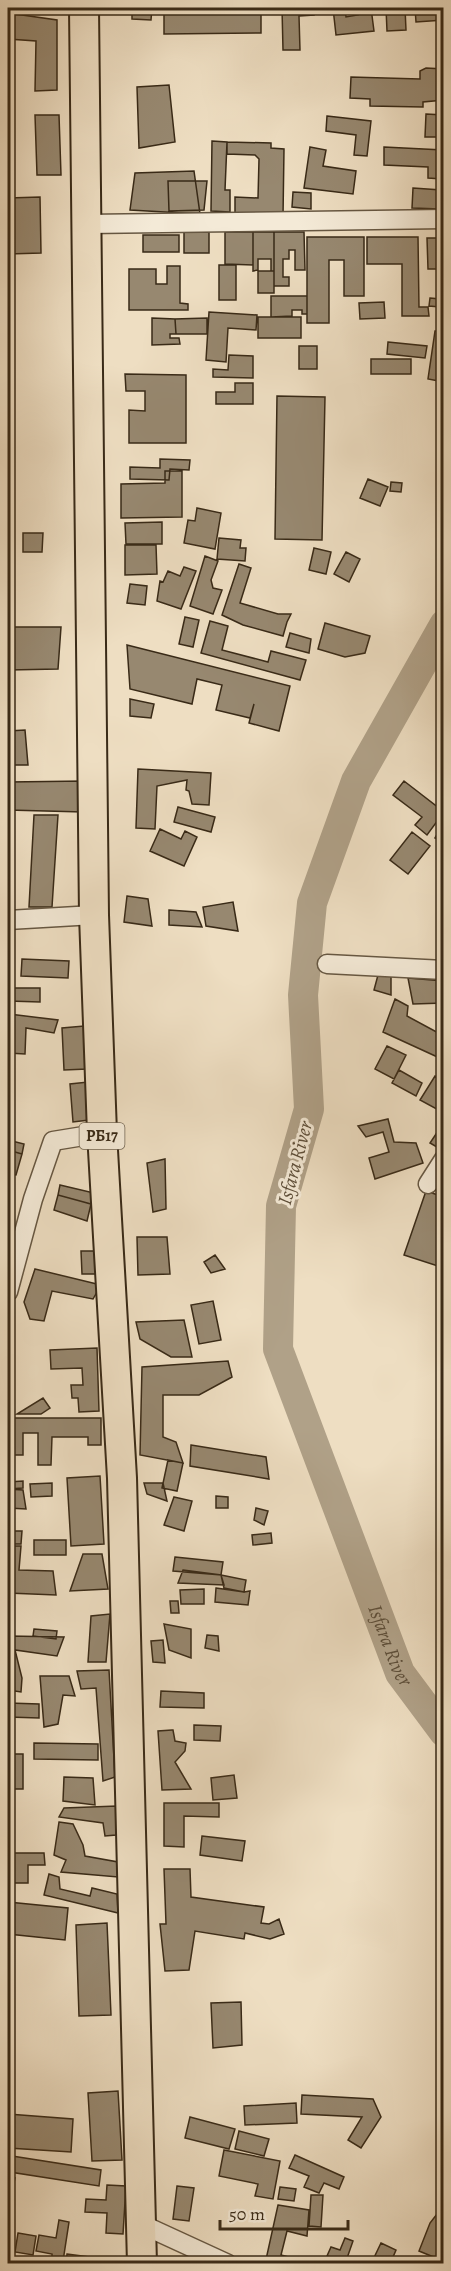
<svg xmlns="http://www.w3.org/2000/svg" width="451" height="2271" font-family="Alegreya,serif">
  <rect width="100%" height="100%" fill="#eedec2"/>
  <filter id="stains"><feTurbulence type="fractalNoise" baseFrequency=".00333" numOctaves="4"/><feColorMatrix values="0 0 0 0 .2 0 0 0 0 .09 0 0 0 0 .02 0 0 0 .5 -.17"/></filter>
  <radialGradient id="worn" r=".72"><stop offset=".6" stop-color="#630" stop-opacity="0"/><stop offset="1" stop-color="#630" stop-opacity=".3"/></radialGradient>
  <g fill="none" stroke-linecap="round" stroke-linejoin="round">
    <path stroke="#b0a188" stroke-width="30" id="s1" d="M444,625L356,781L312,903L303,995L309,1109L281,1206L278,1349L400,1673L444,1732"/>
  </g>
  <path fill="#978870" stroke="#392a17" stroke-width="1.5" d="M132,8H152L151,20L132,19Z
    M235,8H266L267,10L235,12Z
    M282,8H313L314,15L299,16L300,50H283Z
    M333,8H345L346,17L358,15L357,8H371L374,31L336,35Z
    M386,8H405L406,30L387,31Z
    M415,8H444V20L416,22Z
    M261,11V33L164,34V12Z
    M8,13L57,20V90L35,91L36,41L8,39Z
    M426,68L444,69V100L423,102V107L370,106V99L350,98L351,77L420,79V71Z
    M169,85L175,142L139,148L137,87Z
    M426,114L444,115V137H425Z
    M35,115H59L61,175H37Z
    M327,116L371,121L367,156L354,155L356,135L326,131Z
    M8,126H12L13,144H8Z
    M212,141L227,142L225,190H230V212L211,211Z
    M227,142L271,143V148L284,149L283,217L235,216V197L258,198L259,159L255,155L227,154Z
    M310,147L326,150L323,166L356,171L353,194L304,188Z
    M384,147L443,150L442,179L428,178V167L384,165Z
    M194,171L200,214L130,210L135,173Z
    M168,181H207L204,210L169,211Z
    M413,188L441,190L440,209L412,208Z
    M293,192L311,193V209L292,207Z
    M40,197L41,253L8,254V198Z
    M184,232H209V253H184Z
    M225,232H253V265L225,264Z
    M253,232H274V271H271V259H258V270L253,271Z
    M274,232H304L305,270H295V250H289V259H283V277H289V286H274Z
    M143,235H179V252H143Z
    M307,237H364V296H344V260H329V323H307Z
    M367,237H418L419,307H428L429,316H402V264H367Z
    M427,238H444V269H428Z
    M219,265H236V300H219Z
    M167,266H180V303L188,304V310H129V269H156V284H167Z
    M258,271H274V293H258Z
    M271,296H307V314H302V310H292V316L271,317Z
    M430,298L440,299V307L429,306Z
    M384,302L385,318L360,319L359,303Z
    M209,312L257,315L256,330L228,328L226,362L206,360Z
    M258,317H301V338H258Z
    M152,318L175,319L176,334H170V338H179L180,344L152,345Z
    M207,318V334H176L175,319Z
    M435,331L444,332V382L428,379Z
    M388,342L427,346L425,358L387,354Z
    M299,346H317V369H299Z
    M229,355L253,356V378L213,377V369L228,370Z
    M371,359H411V374H371Z
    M125,374L186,375V443H129V410L145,411V391H126Z
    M235,383H253V404H216V392H235Z
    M277,396L325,397L322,540L275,539Z
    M160,459L190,460L189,470L170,469L169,480L130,479V467L160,468Z
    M165,471H182V517L121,518V484L165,483Z
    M368,479L388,487L380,506L360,498Z
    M391,482L402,483L401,492L390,491Z
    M197,508L221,513L215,549L184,543L188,520L195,521Z
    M162,522V544H126L125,523Z
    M23,533H43L42,552H23Z
    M219,538L241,540L240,548H246L245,561L217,559Z
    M125,545H156L157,574L125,575Z
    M314,548L331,552L326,574L309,570Z
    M346,552L360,559L349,582L334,574Z
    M205,556L218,561L211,580L213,588L222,590L213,614L190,606Z
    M239,564L251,568L240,603L278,614H291L287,622L283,636L243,625L222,615Z
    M184,567L196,571L181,609L157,601L160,581L163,582L168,571L180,576Z
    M130,584L147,586L145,605L127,603Z
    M185,617L199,620L193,647L179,644Z
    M210,621L228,626L222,650L268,662L271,651L306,660L300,680L201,653Z
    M325,623L370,636L365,653L345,657L318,649Z
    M8,627H61L58,669L8,670Z
    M290,633L311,639L309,653L286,647Z
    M127,645L290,686L279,731L249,723L254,704L250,718L216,710L222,685L197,679L192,704L130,689Z
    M130,699L154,704L151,718L130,716Z
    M25,730L28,765H8V731Z
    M138,769L211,773L209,805L192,804L189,791L186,790L187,780L157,786L155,829L136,828Z
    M85,781L83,812L8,810V782Z
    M404,781L444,812L427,835L415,825L422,817L393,795Z
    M178,807L215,817L211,832L174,822Z
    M34,815H58L52,907H29Z
    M444,822V843L435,838Z
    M160,829L181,839L185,831L197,837L184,866L150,851Z
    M412,832L430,846L408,874L390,860Z
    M127,896L148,899L152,926L124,922Z
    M233,902L238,931L206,926L203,907Z
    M169,910L196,912L202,927L169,925Z
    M22,959L69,961L68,978L21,976Z
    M378,975H391V995L374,990Z
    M408,978L444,981V1003L413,1004Z
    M8,988H40V1002L8,1001Z
    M395,999L408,1006L407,1016L444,1036V1060L383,1032Z
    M9,1014L58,1020L54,1033L26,1028L25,1054L8,1053Z
    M84,1026L87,1069L64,1070L62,1028Z
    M387,1046L406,1055L394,1079L375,1069Z
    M399,1070L422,1083L416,1096L392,1083Z
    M435,1076L444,1081V1113L420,1100Z
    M88,1082L89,1120L73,1122L70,1084Z
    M388,1119L394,1142L416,1143L423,1163L375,1179L369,1158L389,1152L383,1132L366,1137L358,1126Z
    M444,1122V1148L442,1150L430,1143Z
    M8,1140L24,1144L22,1154L8,1150Z
    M8,1150L22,1154L16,1175L8,1174Z
    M165,1159L166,1209L153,1212L147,1163Z
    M60,1185L94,1193L91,1204L58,1195Z
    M426,1191L444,1197V1268L404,1255Z
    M58,1195L91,1204L87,1221L54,1210Z
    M137,1237H167L170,1274L138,1275Z
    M81,1251H96V1274H82Z
    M215,1255L225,1269L211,1273L204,1262Z
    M35,1269L101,1285L93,1299L52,1291L44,1321L30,1319L24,1302Z
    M213,1301L221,1340L199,1344L191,1305Z
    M184,1320L192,1357H171L140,1339L136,1322Z
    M97,1348L99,1411L79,1412L78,1398H72L71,1385H83L82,1368L51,1369L50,1350Z
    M228,1361L232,1377L199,1395H163V1437L176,1442L183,1463L140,1455L142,1367Z
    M43,1398L50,1408L41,1414H17Z
    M10,1418H101V1445H88V1437H52L51,1465H38V1433H23V1455H10L8,1439H10Z
    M191,1445L266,1457L269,1479L190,1466Z
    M168,1460L183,1463L177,1491L162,1488Z
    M100,1476L104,1544L71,1546L67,1478Z
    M23,1481V1488L8,1489V1482Z
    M52,1483V1496L31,1497L30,1484Z
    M144,1483H163L167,1501L147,1494Z
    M8,1489L23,1490L26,1509L8,1508Z
    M216,1496L228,1497V1508H216Z
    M174,1497L192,1501L184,1531L164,1525Z
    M256,1508L268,1511L264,1525L254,1520Z
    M8,1531H22L21,1544H8Z
    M271,1533L272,1543L253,1545L252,1535Z
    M34,1540H66V1555H34Z
    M8,1546H21L19,1570L53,1571L56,1595L8,1593Z
    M83,1554H102L108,1589L70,1591Z
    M175,1557L223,1562L221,1575L173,1571Z
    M183,1570L221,1575L224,1585L178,1583Z
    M221,1575L246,1580L244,1592L224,1588Z
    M216,1588L244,1592L250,1591L248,1605L215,1602Z
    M204,1589V1604H181L180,1590Z
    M170,1601H178L179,1613H171Z
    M110,1614L106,1662H88L91,1616Z
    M164,1624L191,1629V1658L169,1650Z
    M34,1629L57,1631L56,1639L33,1636Z
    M207,1635L218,1636L219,1651L205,1648Z
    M8,1636L64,1637L57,1656L15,1650L22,1678L21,1692L8,1690Z
    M163,1640L165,1663L153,1662L151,1641Z
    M109,1670L115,1777L103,1781L96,1688L81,1689L77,1671Z
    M40,1676H69L75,1696L63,1695L58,1724L44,1727Z
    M161,1691L204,1693V1708L160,1707Z
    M8,1703L39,1704V1718L8,1717Z
    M194,1725L221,1726L220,1741L194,1740Z
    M172,1730H173L175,1741L186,1743L185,1751L175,1762L191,1789L162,1790L158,1731Z
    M34,1743L98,1744V1760L34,1759Z
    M9,1754H23V1789H8Z
    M234,1775L237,1798L213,1800L211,1778Z
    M64,1777L93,1778L95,1805L63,1801Z
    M164,1803H219V1817L184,1816V1847L164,1846Z
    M117,1806L116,1835L105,1836L103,1823L59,1817L64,1808Z
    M59,1822L73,1824L83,1845L85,1856L118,1862V1877L61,1872L66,1860L54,1855Z
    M202,1836L245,1841L242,1861L200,1855Z
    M8,1853H44L45,1865H28V1883H8Z
    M164,1869H190L191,1897L264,1907L261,1923L269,1924L279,1919L284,1934L270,1939L245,1933L244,1939L195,1931L189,1970L165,1971L160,1924H166Z
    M49,1874L59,1877L60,1889L90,1896L92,1888L117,1894L118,1913L44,1895Z
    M8,1902L68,1908L65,1940L8,1934Z
    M107,1923L111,2015L79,2016L76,1925Z
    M241,2002L242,2045L213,2048L211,2003Z
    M118,2091L122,2160L92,2161L88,2093Z
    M302,2095L373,2099L381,2117L361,2148L348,2140L362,2117L301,2114Z
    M296,2103L297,2123L245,2125L244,2106Z
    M8,2114L73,2119L71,2152L8,2148Z
    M190,2117L235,2129L229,2149L185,2138Z
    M239,2131L269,2139L264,2156L235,2149Z
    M224,2150L280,2161L273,2199L255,2196L258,2184L219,2176Z
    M295,2155L344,2177L339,2189L324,2183L319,2193L304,2187L309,2176L289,2168Z
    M12,2156L101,2170L99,2186L10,2172Z
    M8,2177L15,2178L11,2197L8,2196Z
    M107,2185L126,2186L123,2234L106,2233L107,2213L85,2212L86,2199L106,2200Z
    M177,2186L194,2188L189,2221L173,2219Z
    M280,2187L296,2189L294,2201L278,2199Z
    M311,2195H323L321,2227L309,2226Z
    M278,2205L309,2210L307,2236L287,2231L281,2255L315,2264H265Z
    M444,2205V2238L436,2258L419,2251L430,2223Z
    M59,2220L69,2222L63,2261L52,2259V2254L36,2251L39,2235L56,2238Z
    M18,2233L36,2236L33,2255L15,2252Z
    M345,2238L353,2241L345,2264H333L335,2258L327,2256L331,2247L340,2250Z
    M381,2243L396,2250L390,2264H371Z
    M67,2254L89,2257L88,2264H66Z
    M92,2257L126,2261V2264H91Z
    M25,2258L53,2264H24Z"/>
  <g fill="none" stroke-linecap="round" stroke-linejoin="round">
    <defs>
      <path id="street" d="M88,224L444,219
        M8,920L94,915
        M327,964L444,970
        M428,1184L444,1159
        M8,1292L33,1199L53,1141L102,1133
        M141,2224L228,2264"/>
      <path id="primary" d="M84,8L94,915L102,1133L122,1478L142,2264"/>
    </defs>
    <use href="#street" stroke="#665742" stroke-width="21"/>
    <use href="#primary" stroke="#392a17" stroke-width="32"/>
    <use href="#street" stroke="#f4ead7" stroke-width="18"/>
    <use href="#primary" stroke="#eedec2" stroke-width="28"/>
  </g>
  <g text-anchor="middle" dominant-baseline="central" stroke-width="6" stroke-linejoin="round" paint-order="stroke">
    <rect fill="#f4ead7" stroke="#716451" stroke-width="1.5" x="79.5" y="1123" width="45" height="26" rx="4.5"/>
    <g font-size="16" font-weight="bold" fill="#392a17">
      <text x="102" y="1136">РБ17</text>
    </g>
    <g font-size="20" font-style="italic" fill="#5d4e39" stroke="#f4ead7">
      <text transform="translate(295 1163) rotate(-75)">Isfara River</text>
      <text stroke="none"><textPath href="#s1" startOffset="1076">Isfara River</textPath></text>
    </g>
  </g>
  <rect width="451" height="2271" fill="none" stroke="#eedec2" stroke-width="30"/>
  <rect x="9" y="9" width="433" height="2253" fill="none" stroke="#392a17" stroke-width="3"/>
  <rect x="15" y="15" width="421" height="2241" fill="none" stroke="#392a17" stroke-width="1.5"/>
  <path d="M220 2220v9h128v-9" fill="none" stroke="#392a17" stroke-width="3"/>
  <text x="229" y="2220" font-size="18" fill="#392a17" stroke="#f4ead7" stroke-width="4.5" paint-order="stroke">50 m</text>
  <rect width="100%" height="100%" filter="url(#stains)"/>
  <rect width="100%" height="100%" fill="url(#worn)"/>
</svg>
